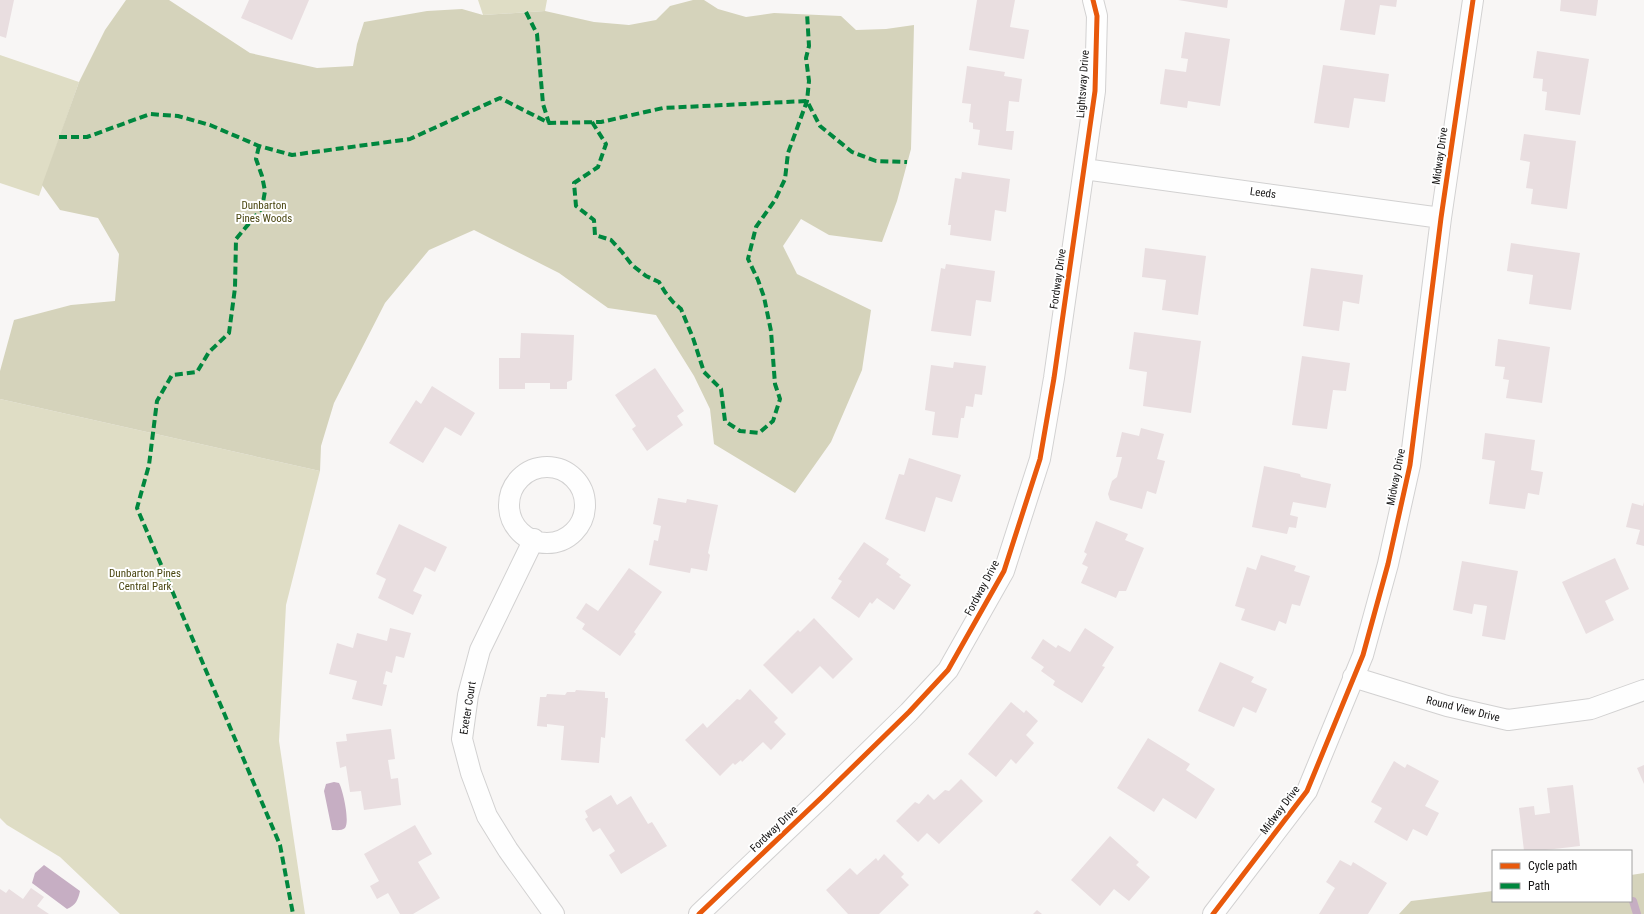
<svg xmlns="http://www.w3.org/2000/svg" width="1644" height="914" font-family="'Roboto Condensed',sans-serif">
  <rect width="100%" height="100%" fill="#f8f6f5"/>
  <path fill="#dfddc5" d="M478,0H547L545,11L483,15Z
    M0,55L79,82L39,196L0,183Z
    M0,399L320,471L286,605L279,741L305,914H120L60,857L7,825L0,818Z"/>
  <path fill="#d5d3bb" d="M126,0H169L250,53L317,68L353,66L357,44L364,22L427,11L462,9L483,15L545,11L594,22L629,25L656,20L670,6L693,0H704L718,9L746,17L774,13L841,16L856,30L886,29L914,25L911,149L897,201L882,242L829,235L801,219L783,246L797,274L871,310L862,370L831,442L795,493L714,444L710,409L694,376L656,315L608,308L559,273L474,230L429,250L385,303L334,403L321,446L320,471L0,399V371L14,320L71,305L115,301L119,254L98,218L60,210L42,185L79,82L105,30Z
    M1644,873V914H1399L1411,901L1493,891V901H1631V875Z"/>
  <path fill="#c6aec3" d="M334,782L339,783C343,790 350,822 345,828C342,831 336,830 332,830L324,791L326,784Z
    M44,865L80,891C78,900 76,905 67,909L32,883L35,873Z"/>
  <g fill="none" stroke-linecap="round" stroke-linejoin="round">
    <path stroke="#c6aec3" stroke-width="8" d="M1633,901L1637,914"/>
  </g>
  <path fill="#e9dee0" d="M0,0H14L6,38L0,36Z
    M249,0H309L292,40L241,18Z
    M977,0H1015L1010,27L1029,30L1024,59L969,50Z
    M1178,0H1228L1227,8Z
    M1345,0H1397L1396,7L1380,5L1375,35L1340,30Z
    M1561,0H1598L1596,16L1560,11Z
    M1185,32L1230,39L1220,106L1188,101L1187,108L1160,104L1165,69L1186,72L1188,59L1181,58Z
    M1537,51L1589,59L1580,115L1545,110L1547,92L1542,91L1543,79L1533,78Z
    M1323,65L1389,74L1385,102L1354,98L1349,128L1314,123Z
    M967,66L1005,72L1004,76L1022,79L1019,102L1009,101L1006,131H1014L1012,150L978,145L980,130L973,129V123L969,122L971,104L962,103Z
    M1524,134L1576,141L1567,209L1531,204L1533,189L1526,188L1530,162L1520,160Z
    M962,172L1010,179L1006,212L995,210L991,241L950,235L951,225H948L955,178L961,179Z
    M1511,243L1580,253L1571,310L1529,304L1533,275L1507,271Z
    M1145,248L1206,256L1198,315L1162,310L1166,280L1142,277Z
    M946,264L995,271L991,302L976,300L971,336L931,331L941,268L945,269Z
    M1311,268L1363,275L1359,304L1343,301L1339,331L1303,326Z
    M1134,332L1201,341L1191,413L1143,406L1147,372L1129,369Z
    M521,333L574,335L572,380L567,382V389H550V383H525V389H499V358H520Z
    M1498,339L1550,347L1542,403L1506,398L1509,380L1503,379L1505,367L1495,366Z
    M1302,356L1350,363L1346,391L1333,390L1327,429L1292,425Z
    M954,362L986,366L982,395L975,394L973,407L966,406L964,418H961L958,438L932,435L935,412L925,410L931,365L953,368Z
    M655,368L684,411L677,416L683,425L647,451L632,429L636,426L615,395Z
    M432,386L475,413L461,436L445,427L423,463L389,443L416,400L421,404Z
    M1141,428L1164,434L1157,459L1165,461L1156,494L1147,491L1142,509L1110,500L1108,494L1112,481L1117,477L1122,457H1116L1122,432L1139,436Z
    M1485,433L1535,440L1531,470L1543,472L1539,495L1528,493L1525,509L1489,504L1495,461L1482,459Z
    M909,458L961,475L952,502L936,497L925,532L885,519L899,474L904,475Z
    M1264,466L1300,474L1301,477L1331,484L1326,508L1293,502L1290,515L1298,517L1296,528L1289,527L1287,534L1252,527Z
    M658,498L686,503L687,499L718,505L708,553L710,555L707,571L691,568L690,573L649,565L654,540L658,541L661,526L653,524Z
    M1644,502V546L1636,544L1640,530L1626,527L1632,503L1643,506Z
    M1096,521L1128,534L1125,540L1144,548L1126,591H1119L1116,598L1081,583L1088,567L1082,564L1087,554L1084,552Z
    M399,524L447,547L435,572L425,567L413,591L422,595L413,615L378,598L386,579L376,574Z
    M864,542L889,559L886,564L901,575L899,577L911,585L894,610L877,598L872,604L870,602L859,618L831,598L842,581L838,579Z
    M1261,555L1296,566L1294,571L1310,576L1300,606L1292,604L1286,624L1279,621L1275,631L1241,620L1245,609L1235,606L1247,567L1256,570Z
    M1615,558L1629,589L1605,601L1614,620L1586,634L1562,582Z
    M1462,561L1518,571L1505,640L1482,636L1487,606L1474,604L1472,614L1453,610Z
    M629,568L662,592L634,632L636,634L620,656L582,629L585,624L576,618L586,603L598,611Z
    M814,618L853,659L833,679L820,666L792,694L763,665L798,630L800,632Z
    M390,628L411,633L404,658L396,656L392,673L386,671L383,684L387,685L382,706L352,699L357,681L329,674L337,643L353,648L357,633L387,641Z
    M1085,628L1114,647L1102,666L1105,667L1082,703L1053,685L1055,681L1041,671L1044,667L1031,658L1043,639L1056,648L1058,645L1070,652Z
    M1220,662L1254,677L1251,682L1267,689L1256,713L1243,707L1234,727L1198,711Z
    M750,689L778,718L774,722L786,734L771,750L763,742L742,762L741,760L735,765L733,763L720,776L685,740L703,723L707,728L737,699L740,700Z
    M576,690L605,692V698H608L605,738L601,737L599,763L561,760L564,726L547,724V727L537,726L540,697H546L547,694L565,695L567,692H575Z
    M1011,702L1024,713L1026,710L1038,721L1026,735L1034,743L1016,764L1011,759L996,777L968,754Z
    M391,729L395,759L388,760L391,779L398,778L401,805L364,810L361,791L350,792L346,766L340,768L336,742L347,741L346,734Z
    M1148,738L1190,764L1186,770L1215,789L1196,819L1163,798L1154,812L1117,788Z
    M1394,761L1405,768L1407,764L1439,781L1425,806L1439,813L1427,836L1413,829L1407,841L1374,822L1382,808L1371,802Z
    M1644,765V784L1637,768Z
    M961,779L983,801L939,844L927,833L918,842L896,821L915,802L919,804L928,794L934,800L945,790L949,791Z
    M1573,785L1580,846L1537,851H1524L1519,808L1534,806L1535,815L1550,813L1547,788Z
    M611,795L617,805L631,796L648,824L652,822L667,846L621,874L609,855L615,851L600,828L593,832L585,819L588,817L585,811Z
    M415,825L432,854L418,862L440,898L413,914H400L388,893L377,899L370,886L379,881L364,854Z
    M1110,836L1139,862L1136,865L1150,877L1129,901L1114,889L1100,906L1071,880Z
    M884,854L904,874L901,877L909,885L879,914H848L826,890L850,868L857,875L876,858L878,861Z
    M1340,860L1351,866L1353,862L1387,883L1368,914H1319L1335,888L1326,882Z
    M31,888L44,897L37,906L49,914H0V889L6,893L9,889L23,899Z
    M1037,910L1042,914H1033Z"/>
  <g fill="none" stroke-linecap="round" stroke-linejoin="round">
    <defs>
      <path id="minor" d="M1084,169L1441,218
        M509 505a38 38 0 1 1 76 0a38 38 0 1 1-76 0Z
        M534,539L480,650L468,695L462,739L471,773L487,816L508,850L554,914
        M1353,677L1447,706L1508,720L1591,709L1644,690
        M699,914L822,797L909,712L948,670L1004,571L1040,459L1054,378L1095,91L1097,16L1093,0
        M1213,914L1307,791L1363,655L1388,564L1410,465L1441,218L1473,0"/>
    </defs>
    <use href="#minor" stroke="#d2d1d1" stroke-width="22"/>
    <use href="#minor" stroke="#fefefe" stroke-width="20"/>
    <path stroke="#00873e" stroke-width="4" stroke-dasharray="8 4" stroke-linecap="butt" d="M526,12L537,34L543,104L549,123
      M592,122L606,144L598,167L574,183L576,206L594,220L595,235L611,240L622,252L632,265L646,276L659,282L665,292L673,302L681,309L693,338L704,372L721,389L725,421L740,431L759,433L773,421L780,399L775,384L771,331L764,297L758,280L748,259L756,227L775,200L785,179L788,153L807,101L809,81L806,58L809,46L807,13
      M59,137H87L150,114L178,116L210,125L259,146L292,155L410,139L500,98L549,123L601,122L663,108L807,101L820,126L852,152L876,161L907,162
      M259,146L256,159L262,176L265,191L262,208L236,239L235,288L229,333L209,352L197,372L172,375L157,401L149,465L137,508L280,845L293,914"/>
    <defs>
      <path id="cycleway" d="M699,914L822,797L909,712L948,670L1004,571L1040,459L1054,378L1095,91L1097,16L1093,0
        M1213,914L1307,791L1363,655L1388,564L1410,465L1441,218L1473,0"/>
    </defs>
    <use href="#cycleway" stroke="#fff" stroke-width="8"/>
    <use href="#cycleway" stroke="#e8590c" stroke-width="5"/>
  </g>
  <g text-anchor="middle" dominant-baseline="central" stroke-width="4" stroke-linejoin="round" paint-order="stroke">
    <g font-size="11" fill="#161515" stroke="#fff">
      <text transform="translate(1083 84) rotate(-86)">Lightsway Drive</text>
      <text transform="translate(1440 156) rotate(-82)">Midway Drive</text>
      <text transform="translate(1263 193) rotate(8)">Leeds</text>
      <text transform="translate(1058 279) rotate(-82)">Fordway Drive</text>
      <text transform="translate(1396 477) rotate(-79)">Midway Drive</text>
      <text transform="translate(982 588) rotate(-62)">Fordway Drive</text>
      <text transform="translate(468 708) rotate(-81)">Exeter Court</text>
      <text transform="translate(1463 709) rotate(14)">Round View Drive</text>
      <text transform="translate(1280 810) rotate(-53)">Midway Drive</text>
      <text transform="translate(774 829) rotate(-44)">Fordway Drive</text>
    </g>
    <g font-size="11" fill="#4a4611" stroke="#fff">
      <text x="264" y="205">Dunbarton<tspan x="264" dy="13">Pines Woods</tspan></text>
      <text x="145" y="573">Dunbarton Pines<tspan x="145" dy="13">Central Park</tspan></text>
    </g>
  </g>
  <rect x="1492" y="850" width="140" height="52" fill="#ffffff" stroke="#a2a1a1"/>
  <rect x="1500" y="863" width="20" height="6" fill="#e8590c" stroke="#a2a1a1"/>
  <text x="1528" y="870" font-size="12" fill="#161515">Cycle path</text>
  <rect x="1500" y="883" width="20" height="6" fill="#00873e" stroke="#a2a1a1"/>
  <text x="1528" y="890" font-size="12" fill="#161515">Path</text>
</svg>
